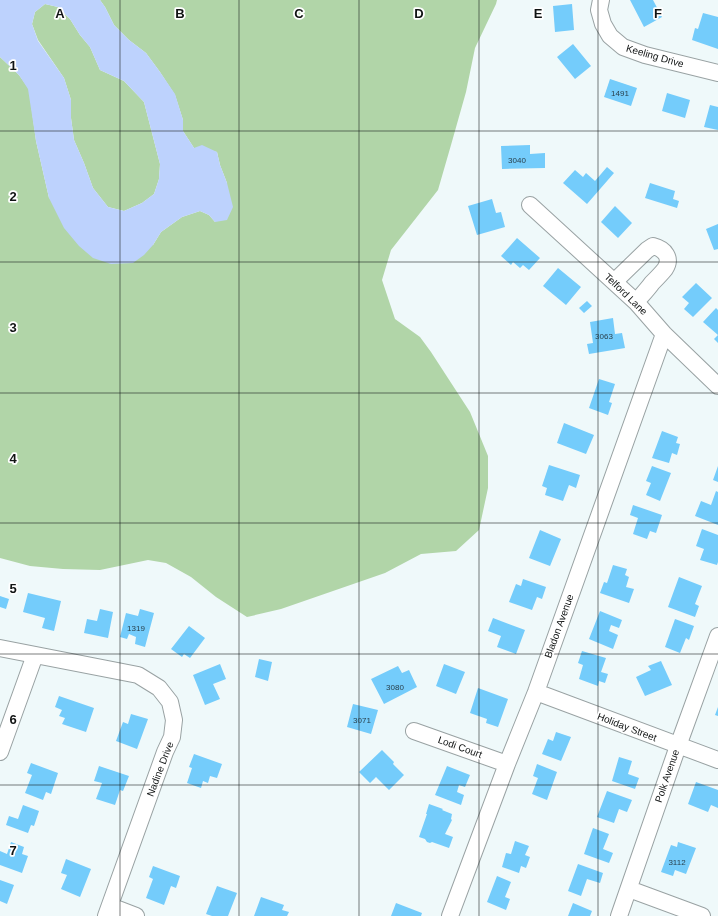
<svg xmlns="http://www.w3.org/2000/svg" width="718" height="916" font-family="Helvetica,sans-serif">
  <rect width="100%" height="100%" fill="#eff9fa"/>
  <path fill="#b1d5a8" d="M100,0H497L496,4L475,48L466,92L451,145L438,190L391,250L382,280L395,319L420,337L431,352L470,412L488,456V488L479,530L456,551L421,554L385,573L281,609L247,617L216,597L191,577L166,563L148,560L100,570L63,569L30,566L0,558V57L19,75L29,89L36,141L49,198L153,245L161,232L182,217L200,211L209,215L215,222L227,183L220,165L217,152L194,148L183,131V120L175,95L160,72L146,53L129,40L114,25L105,7Z
    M45,4L58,7L70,19L80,35L90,47L100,70L124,81L144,102L160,164L159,179L154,194L142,203L124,211L108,207L93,188L84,163L74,140L71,118V100L64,78L38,40L32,24L35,12Z"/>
  <path fill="#bdd2fd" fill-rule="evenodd" d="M0,0H100L105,7L114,25L129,40L146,53L160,72L175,94L183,120V131L194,148L202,145L217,152L220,165L227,183L233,207L227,220L215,222L209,215L200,211L182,217L161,232L153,245L144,255L133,263L111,264L93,258L79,246L64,228L49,198L36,141L28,89L19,75L0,57ZM45,4L58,7L70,19L80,35L90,47L100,70L124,81L144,102L160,164L159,179L154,194L142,203L124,211L108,207L93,188L84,163L74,140L71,118V100L64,78L38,41L32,24L35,12Z"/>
  <path fill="#74ccfb" d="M630,0H653L662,17L644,27Z
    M572,4L574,30L555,32L553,6Z
    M703,13L718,17V49L692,40L695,28L698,29Z
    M573,44L591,66L575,79L557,57Z
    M610,79L637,88L631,106L604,97Z
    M667,93L690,100L685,118L662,111Z
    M710,105L718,107V130L704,127Z
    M530,145V154L545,153V168L502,169L501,146Z
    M607,167L614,173L587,204L563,183L575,170L583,177L586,173L595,181Z
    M650,183L675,191L673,199L679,201L677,208L645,198Z
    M492,199L496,213L501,212L505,227L477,235L468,206Z
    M615,206L632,223L618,238L601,222Z
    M718,224V249L714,250L706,229Z
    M517,238L540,258L529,270L523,265L520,268L513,262L511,265L501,256Z
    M558,268L581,287L566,305L543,286Z
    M696,283L712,298L693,317L684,309L689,303L682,297Z
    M587,301L592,306L584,313L579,308Z
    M716,308L718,310V343L714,339L718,335L703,322Z
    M613,318L615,334L622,333L625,348L589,354L587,344L593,343L590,322Z
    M599,379L615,384L609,402L612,403L608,415L589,408Z
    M564,423L594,435L586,454L557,443Z
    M662,431L678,437L676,443L680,444L677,455L672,453L669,463L652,458Z
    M549,465L580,475L576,488L569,485L563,501L545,495L547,488L542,486Z
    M652,466L671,473L660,501L646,495L651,483L646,481Z
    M718,466V482L713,480Z
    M716,491L718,492V525L695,516L701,501L711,505Z
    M633,505L662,515L656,533L650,531L647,539L633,534L638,518L630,515Z
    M702,529L718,535V562L717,565L700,560L704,549L696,546Z
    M540,530L561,539L550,566L529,558Z
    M613,565L627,569L625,575L629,577L626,587L634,589L629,603L600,593L604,582L607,583Z
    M679,577L702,586L695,604L699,606L695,617L668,607Z
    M523,579L546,587L542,599L537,597L532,610L509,602L516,584L521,586Z
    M28,593L61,601L54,631L42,628L45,618L23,612Z
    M0,596L9,599L6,609L0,607Z
    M100,609L113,612L108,638L84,633L87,619L97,621Z
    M140,609L154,613L145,647L135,644L136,637L129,634L127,639L120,637L126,613L138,616Z
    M600,611L622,620L619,628L611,625L609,631L618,635L613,649L589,639Z
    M493,618L525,630L516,654L497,647L501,636L488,631Z
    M675,619L694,626L689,640L686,638L680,653L665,647Z
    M189,626L205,638L190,658L184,654L182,657L171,649Z
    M582,651L606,658L601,672L608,674L605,683L599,681L598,686L579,679L583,665L578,663Z
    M259,659L272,662L268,681L255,677Z
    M661,661L672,685L645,696L636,677L651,670L648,666Z
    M220,664L226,679L213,684L220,699L205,705L193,675Z
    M444,664L465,672L456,694L436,686Z
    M398,666L402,673L409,670L417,687L384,704L371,679Z
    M478,688L508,699L498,727L486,723L487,719L470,713Z
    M59,696L94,708L86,732L62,724L65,718L59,716L62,710L55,707Z
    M353,704L378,710L371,734L347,727Z
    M718,707V716L715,715Z
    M131,714L148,719L137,749L116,741L123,722L128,724Z
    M556,732L571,737L561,761L542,754L548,739L553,741Z
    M382,750L394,762L393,764L404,775L389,790L376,777L370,783L359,772Z
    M194,754L222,764L217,778L210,776L208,783L203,781L201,788L187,783L192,768L189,767Z
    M619,757L632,761L628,774L639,778L635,789L612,781Z
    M31,763L58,773L51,794L46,792L43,800L25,793L32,775L27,773Z
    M537,764L557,772L547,800L532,794L538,778L533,776Z
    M99,766L129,776L123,791L120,790L115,805L96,799L102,783L94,781Z
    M447,766L470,775L465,787L459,785L457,792L464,795L461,805L435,795Z
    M696,782L718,790V808L711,805L708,812L688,804Z
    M607,791L632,800L627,812L619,809L614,823L597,817Z
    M429,804L443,809L442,810L452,814L451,819L452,820L445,834L453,837L449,848L432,842L430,843L427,842L425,839L419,837L427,814H426Z
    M23,805L39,811L34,826L31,825L28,833L6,825L9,816L18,819Z
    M593,828L609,834L603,849L613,853L609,863L584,854Z
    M515,841L529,846L525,855L530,857L526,868L521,866L519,873L502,867L506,853L511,854Z
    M11,842L24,847L22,854L28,856L22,873L0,865V851L7,854Z
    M678,842L696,848L686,874L675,870L673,876L661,872L671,845L677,847Z
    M66,859L91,869L80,897L61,889L67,875L61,873Z
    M578,864L603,873L600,883L587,879L581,896L568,891Z
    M153,866L180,876L176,888L171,886L164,905L146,898L153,879L149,877Z
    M497,876L511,882L505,897L510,899L506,910L487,902Z
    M0,880L14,885L7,904L0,901Z
    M217,886L237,893L228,916H212L206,914Z
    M261,897L284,905L282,910L289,912L287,916H254Z
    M396,903L422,913L421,916H391Z
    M573,903L592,911L590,916H568Z"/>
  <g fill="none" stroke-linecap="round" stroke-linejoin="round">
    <defs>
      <path id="minor" d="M601,0L599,10L603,24L610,36L623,47L645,55L718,73
        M530,205L636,302L664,334L718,386
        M614,282L647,250L653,246C665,249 672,258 665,269C661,274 656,279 652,283C647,290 641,296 636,302
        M0,648L138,675L159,688L170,702L174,720L172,737L165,752L106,916
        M536,692L718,760
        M414,731L507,764
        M0,752L35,655
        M629,889L702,916
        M110,906L136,916
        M450,916L507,764L536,692L664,334
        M619,916L678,746L718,636"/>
    </defs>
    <use href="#minor" stroke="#99a2a3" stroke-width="18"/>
    <use href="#minor" stroke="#fff" stroke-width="16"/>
  </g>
  <path fill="none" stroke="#101313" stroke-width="1" stroke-opacity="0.55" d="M120,0V916M239,0V916M359,0V916M479,0V916M598,0V916M0,131H718M0,262H718M0,393H718M0,523H718M0,654H718M0,785H718"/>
  <g text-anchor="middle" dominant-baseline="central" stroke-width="3.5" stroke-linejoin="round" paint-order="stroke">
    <g font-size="8" fill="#29414d">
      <text x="620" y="93">1491</text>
      <text x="517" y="160">3040</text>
      <text x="604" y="336">3063</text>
      <text x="136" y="628">1319</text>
      <text x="395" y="687">3080</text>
      <text x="362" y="720">3071</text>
      <text x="677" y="862">3112</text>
    </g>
    <g font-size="10" fill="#101313" stroke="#fff">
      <text transform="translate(655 56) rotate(16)">Keeling Drive</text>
      <text transform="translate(626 294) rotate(44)">Telford Lane</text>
      <text transform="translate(559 626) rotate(-70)">Bladon Avenue</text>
      <text transform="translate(627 727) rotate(21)">Holiday Street</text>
      <text transform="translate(460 747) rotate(20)">Lodi Court</text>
      <text transform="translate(160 769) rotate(-69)">Nadine Drive</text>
      <text transform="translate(667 776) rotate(-71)">Polk Avenue</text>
    </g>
  </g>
  <g font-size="13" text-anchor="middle" font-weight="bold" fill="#101313" stroke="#fff" stroke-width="3.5" stroke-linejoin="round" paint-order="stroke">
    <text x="60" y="18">A</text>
    <text x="180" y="18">B</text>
    <text x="299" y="18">C</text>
    <text x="419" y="18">D</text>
    <text x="538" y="18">E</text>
    <text x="658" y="18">F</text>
    <text x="13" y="70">1</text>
    <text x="13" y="201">2</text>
    <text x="13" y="332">3</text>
    <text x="13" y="463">4</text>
    <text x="13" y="593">5</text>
    <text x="13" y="724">6</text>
    <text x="13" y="855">7</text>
  </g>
</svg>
